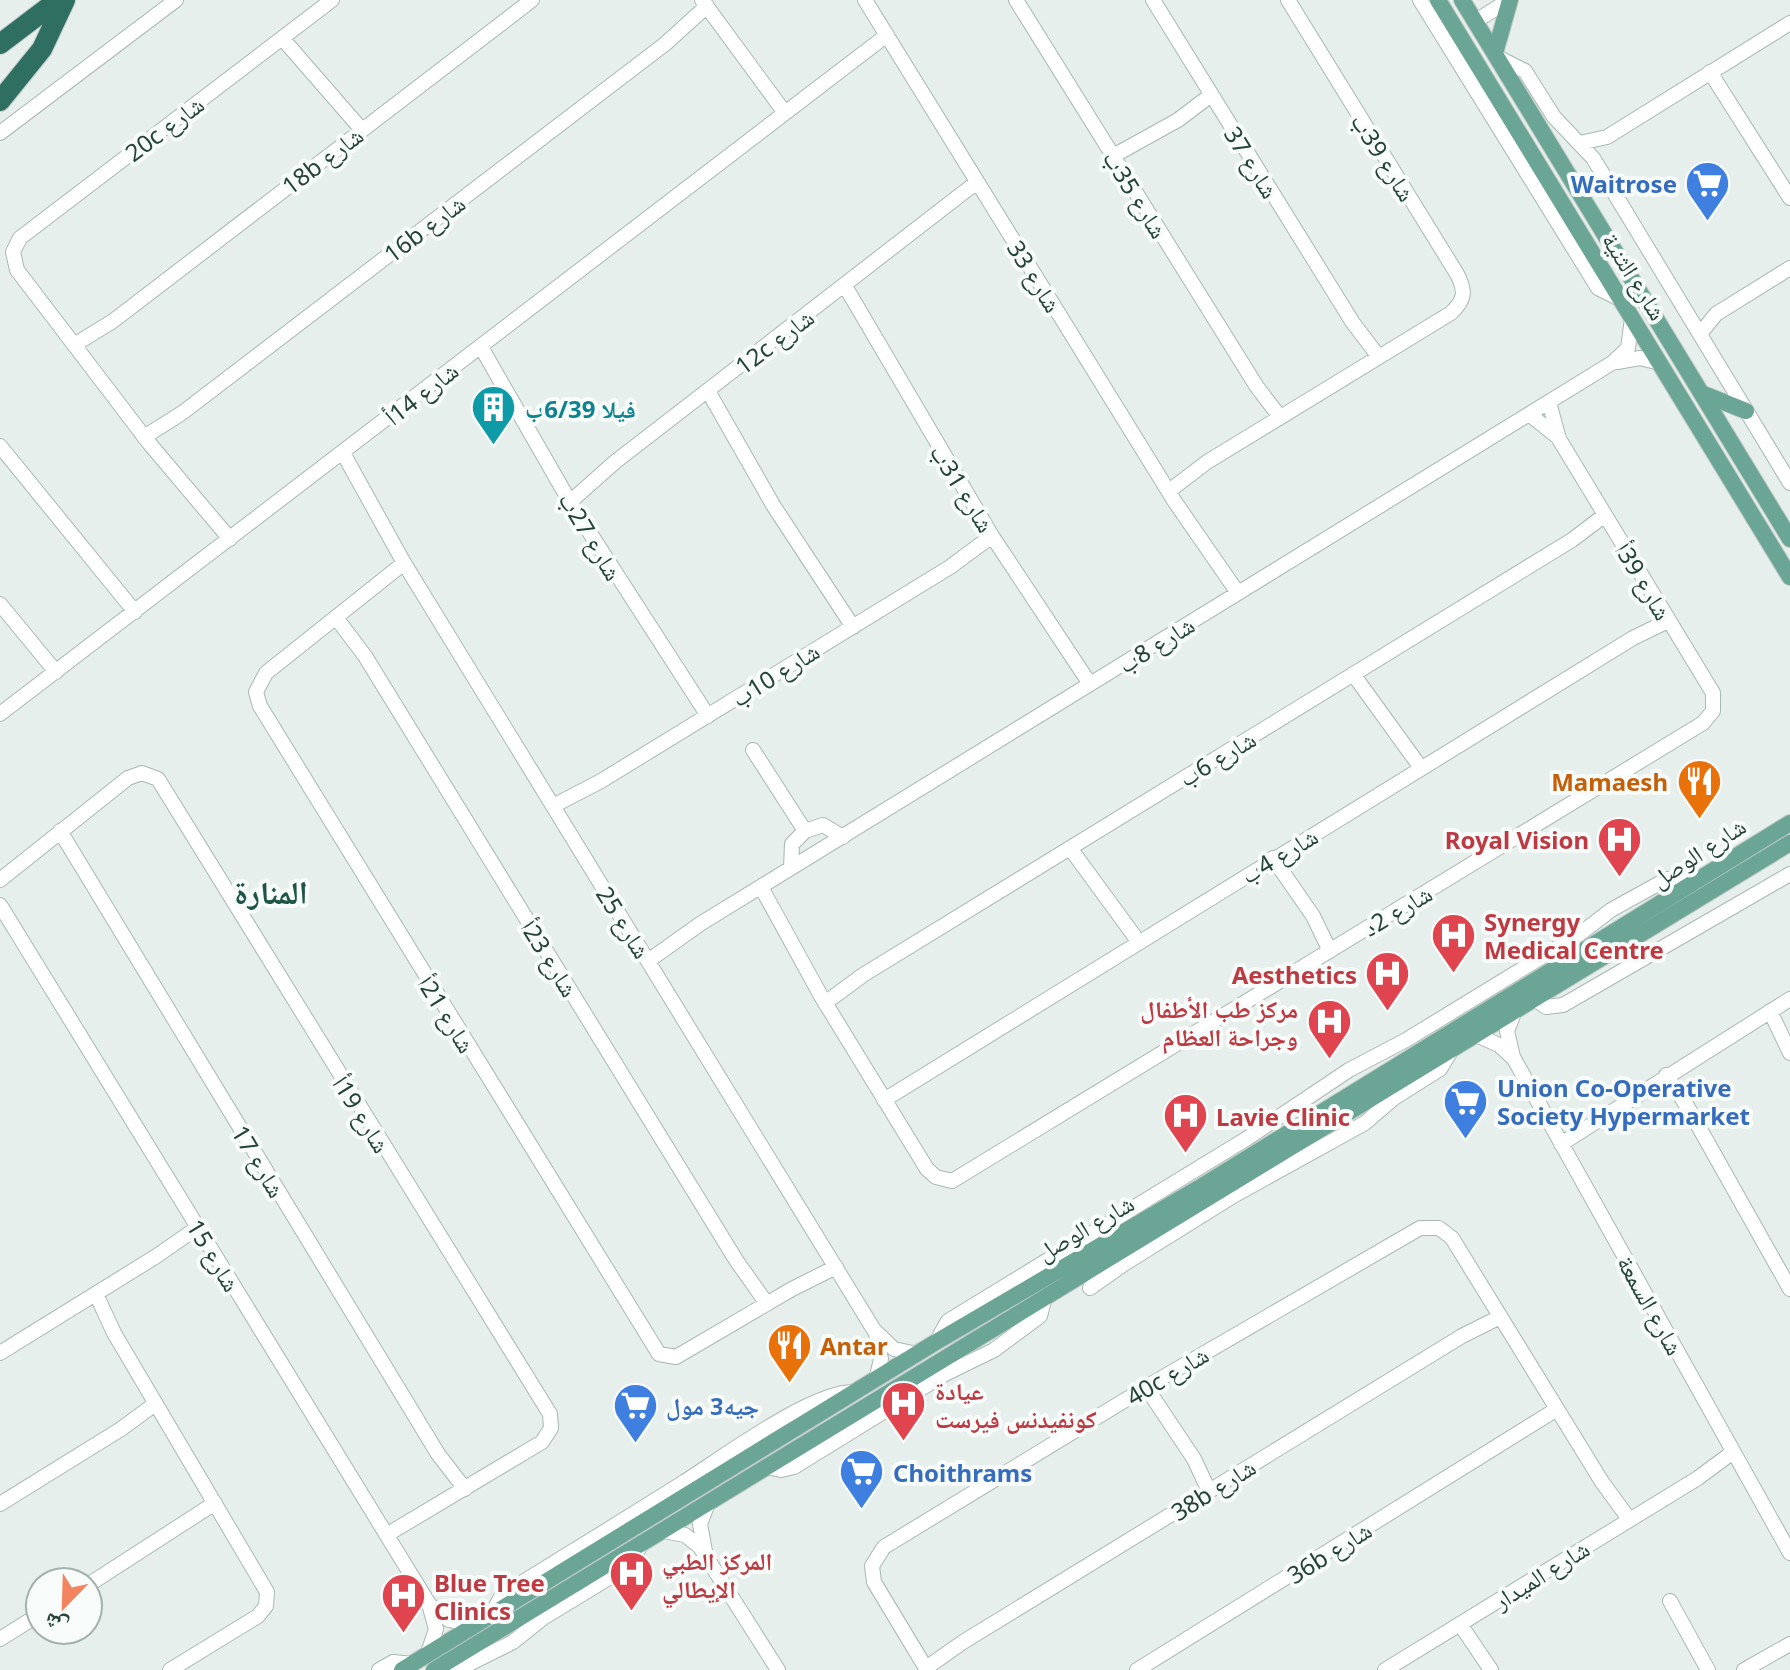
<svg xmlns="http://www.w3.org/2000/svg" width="1790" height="1670" font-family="'Noto Sans','Noto Naskh Arabic',sans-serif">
  <rect width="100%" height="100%" fill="#e6efeb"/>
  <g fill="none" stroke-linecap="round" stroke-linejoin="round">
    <defs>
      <path id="minor" d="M702,0L785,113
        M865,0L1175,502L1238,593
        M1016,0L1257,387L1280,417
        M1153,0L1353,323L1379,357
        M1420,0L1598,288L1620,299
        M1476,21L1509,0
        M282,38L362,130
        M1499,58L1525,71L1554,117L1593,158L1790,483
        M1710,72L1790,198
        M0,133L176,0
        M1580,143L1607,137L1790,23
        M1113,156L1178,120L1211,95
        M845,286L992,536L1090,684
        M1700,334L1716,314L1790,268
        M74,345L113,321L532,0
        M481,347L570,502L708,716
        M1617,362L1640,358L1660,363
        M708,391L773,505L853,627
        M1529,414L1559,438
        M144,437L182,413L665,44L707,6
        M0,446L135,612
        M343,453L404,563L874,1330L894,1349L917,1354
        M1169,491L1207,462L1451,313C1465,300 1466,291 1457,274L1288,0
        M570,502L615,462L977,182
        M230,539L149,443L17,270L13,252L20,238L332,0
        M404,563L266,673L256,692L260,706L659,1354L676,1357L792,1289L836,1267
        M0,604L56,672
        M337,619L365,656L736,1260L767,1304
        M1353,674L1421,768
        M0,714L887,35
        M753,750L805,831
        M553,806L601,781L950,567L992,536
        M60,831L438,1454L465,1489
        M1070,848L1138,941
        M1273,858L1313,916L1330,951
        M791,868L792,844L805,831L823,825L843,837
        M0,880L128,778L142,773L158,779L550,1414L551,1428L542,1442L388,1534
        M761,887L821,996L927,1169L936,1177L952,1181L1703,723L1713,711V693L1559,439L1549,402
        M0,905L429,1604L436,1629L428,1653
        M648,961L700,924L1612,363L1628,348L1632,319
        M1533,998L1546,1007L1563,1005L1790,874
        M825,1003L863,975L1572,540L1605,515
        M1516,1008L1507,1031L1513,1057L1790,1553
        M1770,1011L1790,1053
        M1474,1034L1499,1045L1512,1057
        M1666,1075L1687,1106L1790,1289
        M884,1100L1633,638L1668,621
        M1561,1144L1790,999
        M1105,1260L1124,1264L1233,1196L1365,1123L1394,1098L1440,1069L1454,1046
        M1090,1288L1124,1264
        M96,1294L114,1333L267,1592L266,1606L258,1616L170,1670
        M936,1342L948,1321L1246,1139L1349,1070L1406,1040L1581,933L1611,910L1667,879L1690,878L1695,883
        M0,1353L155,1257L197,1228
        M876,1380L881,1359L876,1334
        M1146,1387L1194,1459L1209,1491
        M766,1467L781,1470L794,1467L945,1374L994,1350L1040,1316L1045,1297
        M0,1504L121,1429L155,1404
        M663,1531L685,1535L700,1547L778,1670
        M705,1551L700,1524L708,1503
        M88,1585L215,1503
        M1670,1601L1708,1670
        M433,1607L449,1620L474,1625
        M491,1615L502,1595C563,1557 624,1520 684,1482C722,1458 813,1390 855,1392
        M1460,1624L1491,1670
        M0,1639L40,1614
        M926,1668L963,1642L1462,1336L1500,1317
        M379,1670L393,1662L413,1664
        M457,1670L513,1642L543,1618L630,1565L642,1543
        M927,1670L874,1582L872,1566L884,1547L1153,1383L1420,1228H1439L1452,1238L1602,1482L1629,1519
        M1137,1670L1557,1409
        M1385,1670L1698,1478L1733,1452
        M1744,1670L1790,1644"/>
      <path id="major" d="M1438,0L1790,577
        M1462,0L1790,539
        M1495,53L1510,0
        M1701,393L1746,411
        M402,1670L936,1342L1199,1188L1790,823
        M434,1670L1790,843"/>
      <path id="highway" d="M0,44L58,0
        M0,101L42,49L65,0"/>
    </defs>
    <use href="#minor" stroke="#a8b8b2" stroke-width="16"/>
    <use href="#major" stroke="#c2cac8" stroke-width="18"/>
    <use href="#highway" stroke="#c2cac8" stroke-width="22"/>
    <use href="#minor" stroke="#fff" stroke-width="14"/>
    <use href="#major" stroke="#6aa596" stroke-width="16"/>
    <use href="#highway" stroke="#2f6f62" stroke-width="20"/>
  </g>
  <defs>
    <symbol id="supermarket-pin" viewBox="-11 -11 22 30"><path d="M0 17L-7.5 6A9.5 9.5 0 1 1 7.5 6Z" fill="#3f7fe0" stroke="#f7fbf9"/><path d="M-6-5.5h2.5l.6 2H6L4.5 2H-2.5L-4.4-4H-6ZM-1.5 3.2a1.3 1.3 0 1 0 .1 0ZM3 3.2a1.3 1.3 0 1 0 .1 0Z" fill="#fff"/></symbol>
    <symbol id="building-pin" viewBox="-11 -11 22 30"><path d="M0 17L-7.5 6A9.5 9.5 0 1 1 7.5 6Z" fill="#0f9aa8" stroke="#f7fbf9"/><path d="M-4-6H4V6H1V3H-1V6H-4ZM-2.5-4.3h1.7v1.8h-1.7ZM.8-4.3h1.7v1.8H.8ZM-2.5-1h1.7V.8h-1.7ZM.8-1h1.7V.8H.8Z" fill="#fff"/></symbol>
    <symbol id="restaurant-pin" viewBox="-11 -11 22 30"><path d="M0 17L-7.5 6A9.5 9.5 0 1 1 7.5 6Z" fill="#e8710a" stroke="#f7fbf9"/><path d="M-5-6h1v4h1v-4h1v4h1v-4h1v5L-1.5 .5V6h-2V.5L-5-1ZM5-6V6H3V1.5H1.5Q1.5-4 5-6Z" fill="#fff"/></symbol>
    <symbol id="hospital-pin" viewBox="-11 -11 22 30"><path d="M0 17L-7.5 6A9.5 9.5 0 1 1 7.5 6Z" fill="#e0444e" stroke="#f7fbf9"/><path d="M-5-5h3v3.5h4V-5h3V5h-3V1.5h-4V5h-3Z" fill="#fff"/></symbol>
  </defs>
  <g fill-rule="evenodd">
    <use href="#supermarket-pin" x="1682" y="158" width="51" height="69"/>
    <use href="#building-pin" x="468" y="382" width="51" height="69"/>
    <use href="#restaurant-pin" x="1674" y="756" width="51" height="69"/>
    <use href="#hospital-pin" x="1594" y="814" width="51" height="69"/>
    <use href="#hospital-pin" x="1428" y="910" width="51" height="69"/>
    <use href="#hospital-pin" x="1362" y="948" width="51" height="69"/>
    <use href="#hospital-pin" x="1304" y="996" width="51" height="69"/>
    <use href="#supermarket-pin" x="1440" y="1076" width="51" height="69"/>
    <use href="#hospital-pin" x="1160" y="1090" width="51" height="69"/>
    <use href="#restaurant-pin" x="764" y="1320" width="51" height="69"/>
    <use href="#hospital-pin" x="878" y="1378" width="51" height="69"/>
    <use href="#supermarket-pin" x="610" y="1380" width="51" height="69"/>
    <use href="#supermarket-pin" x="836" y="1446" width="51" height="69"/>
    <use href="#hospital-pin" x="606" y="1548" width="51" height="69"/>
    <use href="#hospital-pin" x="378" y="1570" width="51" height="69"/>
  </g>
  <g text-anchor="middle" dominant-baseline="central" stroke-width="8" stroke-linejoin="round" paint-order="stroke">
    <g font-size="24" fill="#24423a" stroke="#f7fbf9">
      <text transform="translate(164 128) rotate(-37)">20c شارع</text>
      <text transform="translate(1384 157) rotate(58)">شارع 39ب</text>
      <text transform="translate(322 160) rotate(-37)">18b شارع</text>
      <text transform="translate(1252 162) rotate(58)">شارع 37</text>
      <text transform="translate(1136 194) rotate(58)">شارع 35ب</text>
      <text transform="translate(424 228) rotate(-37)">16b شارع</text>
      <text transform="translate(1035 276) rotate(58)">شارع 33</text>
      <text transform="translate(1635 276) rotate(58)">شارع الثنية</text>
      <text transform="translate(774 341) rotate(-37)">12c شارع</text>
      <text transform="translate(421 393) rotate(-38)">شارع 14أ</text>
      <text transform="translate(963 488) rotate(58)">شارع 31ب</text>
      <text transform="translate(591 536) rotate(59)">شارع 27ب</text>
      <text transform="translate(1644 581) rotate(59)">شارع 39أ</text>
      <text transform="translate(1156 644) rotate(-32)">شارع 8ب</text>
      <text transform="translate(775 674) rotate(-32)">شارع 10ب</text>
      <text transform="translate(1217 758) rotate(-31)">شارع 6ب</text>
      <text transform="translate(1698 852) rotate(-33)">شارع الوصل</text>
      <text transform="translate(1279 855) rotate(-31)">شارع 4ب</text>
      <text transform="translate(1397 910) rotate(-31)">شارع 2د</text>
      <text transform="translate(624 922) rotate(58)">شارع 25</text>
      <text transform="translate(550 958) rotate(58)">شارع 23أ</text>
      <text transform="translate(447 1014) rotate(58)">شارع 21أ</text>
      <text transform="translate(362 1114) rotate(58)">شارع 19أ</text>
      <text transform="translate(259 1161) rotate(59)">شارع 17</text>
      <text transform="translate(1085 1227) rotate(-30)">شارع الوصل</text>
      <text transform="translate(214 1255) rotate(59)">شارع 15</text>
      <text transform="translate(1651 1305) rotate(61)">شارع السمعة</text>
      <text transform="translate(1167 1375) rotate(-31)">40c شارع</text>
      <text transform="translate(1213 1489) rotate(-32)">38b شارع</text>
      <text transform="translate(1329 1552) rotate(-32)">36b شارع</text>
      <text transform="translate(1541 1574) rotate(-32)">شارع الميدار</text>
    </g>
    <g font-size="24" font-weight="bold" fill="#366cbe" stroke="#f7fbf9" text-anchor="start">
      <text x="1677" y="183" text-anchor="end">Waitrose</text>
      <text x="1497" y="1087">Union Co-Operative<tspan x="1497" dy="28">Society Hypermarket</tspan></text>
      <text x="666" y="1405">جيه3 مول</text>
      <text x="893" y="1472">Choithrams</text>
    </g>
    <g font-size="24" font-weight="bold" fill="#0d838f" stroke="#f7fbf9" text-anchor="start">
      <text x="525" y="408">فيلا 6/39ب</text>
    </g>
    <g font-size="24" font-weight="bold" fill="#c56008" stroke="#f7fbf9" text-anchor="end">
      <text x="1668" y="781">Mamaesh</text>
      <text x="820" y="1345" text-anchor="start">Antar</text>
    </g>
    <g font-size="24" font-weight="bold" fill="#be3a42" stroke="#f7fbf9" text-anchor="start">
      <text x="1589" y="839" text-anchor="end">Royal Vision</text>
      <text x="1484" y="921">Synergy<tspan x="1484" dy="28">Medical Centre</tspan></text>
      <text x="1357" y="974" text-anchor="end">Aesthetics</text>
      <text x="1298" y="1008" text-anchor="end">مركز طب الأطفال<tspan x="1298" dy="28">وجراحة العظام</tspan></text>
      <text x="1216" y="1116">Lavie Clinic</text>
      <text x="935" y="1390">عيادة<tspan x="935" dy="28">كونفيدنس فيرست</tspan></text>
      <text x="662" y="1560">المركز الطبي<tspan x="662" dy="28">الإيطالي</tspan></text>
      <text x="434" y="1582">Blue Tree<tspan x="434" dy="28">Clinics</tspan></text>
    </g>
    <g font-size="32" font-weight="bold" fill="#1f5548" stroke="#f7fbf9">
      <text x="271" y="891">المنارة</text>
    </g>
  </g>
  <g transform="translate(64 1606) rotate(203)"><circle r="38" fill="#f7fbf9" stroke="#a3b1ad" stroke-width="2"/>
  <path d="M0-6L14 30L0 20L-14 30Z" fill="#f4845f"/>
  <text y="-12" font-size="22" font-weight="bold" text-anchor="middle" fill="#24423a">ش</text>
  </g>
</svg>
